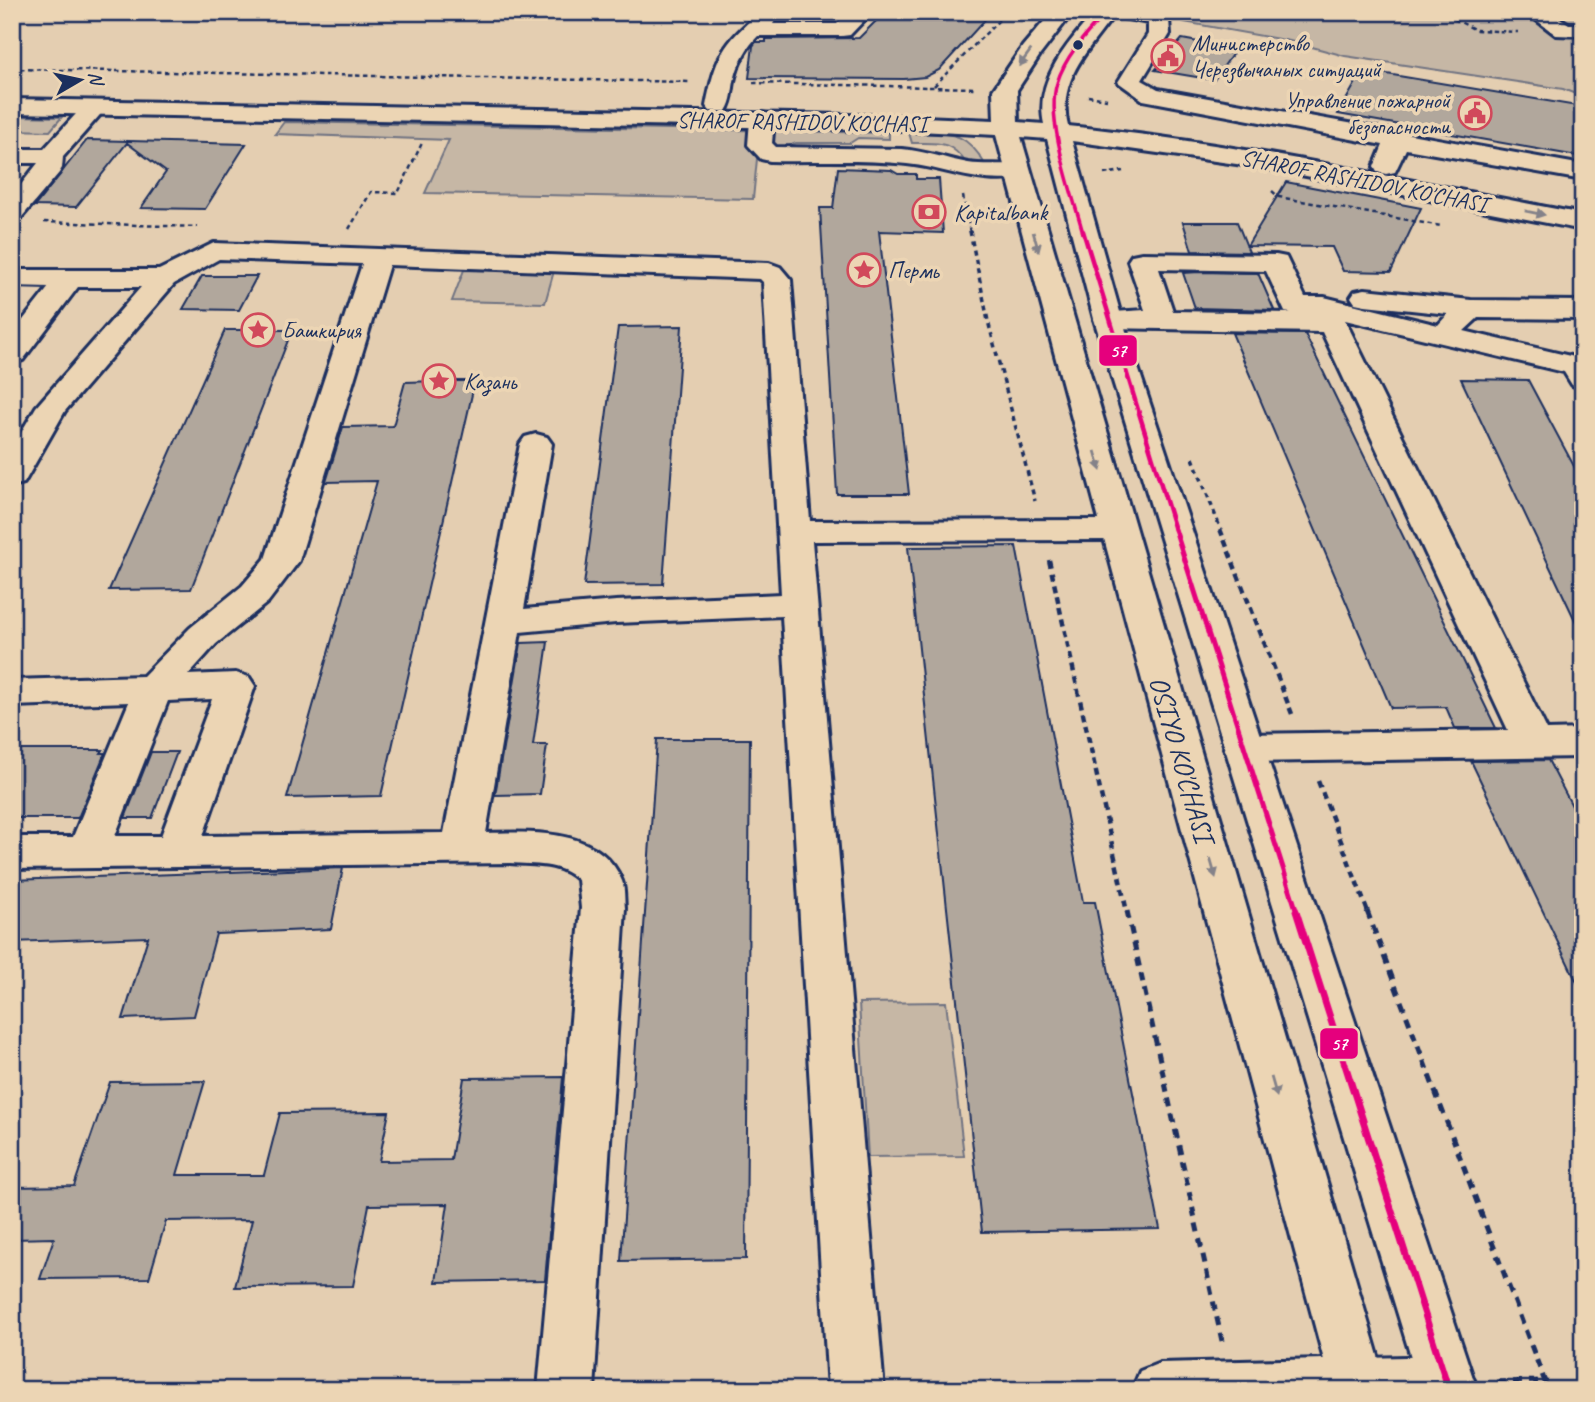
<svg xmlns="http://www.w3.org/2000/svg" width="1595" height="1402" font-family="Caveat,sans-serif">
  <rect width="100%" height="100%" fill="#e4ceb1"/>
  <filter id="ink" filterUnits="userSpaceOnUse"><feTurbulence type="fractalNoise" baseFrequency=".0143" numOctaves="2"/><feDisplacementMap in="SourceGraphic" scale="14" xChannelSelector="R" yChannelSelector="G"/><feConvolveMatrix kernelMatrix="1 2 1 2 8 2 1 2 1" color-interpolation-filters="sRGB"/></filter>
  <g filter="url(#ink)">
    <path fill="#c6b7a5" stroke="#707382" stroke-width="2" d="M1188,12H1583V97L1563,89L1345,56L1290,41L1184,22Z
      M12,116L62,117L50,131L12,130Z
      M284,122L889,133V139L858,138L850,143H796L781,149H758L753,199L425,193L449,140L275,134Z
      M909,133C948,135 963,127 985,164H967C950,140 940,143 912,143Z
      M464,270L554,271L545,303L452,301Z
      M946,1002L964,1156L868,1157L859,1003Z"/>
    <path fill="#b1a79c" stroke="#1b2f5e" stroke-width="2" d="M885,12H992L939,70L925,77L904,79L749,78L753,46L756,42H766V39L859,38Z
      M1182,39L1236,49L1214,80L1155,70Z
      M1363,70L1583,107V157L1338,114Z
      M87,140L129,141L246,144L205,209L141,208L166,172L127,143L76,207L35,206Z
      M838,168L891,170L898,174H916V179H939L943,233L879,231L909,494H837L820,208H833Z
      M1286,182L1421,208L1391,272L1343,271L1332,247L1247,246Z
      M1183,222H1237L1249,252L1192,251Z
      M1199,272L1258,273L1274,310L1195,308L1183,273Z
      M202,276H257L239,310L183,309Z
      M682,326L663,584L584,585L618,327Z
      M225,330H292L191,589L109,590Z
      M1232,333L1305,334L1496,728H1455L1446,707L1391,708Z
      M1461,379L1528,380L1583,483V637Z
      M439,381H475L381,796L287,798L377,481L326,482L343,427L393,426L405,382Z
      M1016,546L1083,902H1095L1160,1229L982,1232L908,547Z
      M548,642L533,745H547L540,794L495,795L521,643Z
      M657,739H750L746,1259L621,1261Z
      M12,750H103L101,753H105L78,818H12Z
      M151,752H177L152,818H125Z
      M1548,760L1583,827V995L1471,761Z
      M343,868L331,929L216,934L194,1016L123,1019L148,937L12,942V880Z
      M563,1077L545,1280L436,1282L448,1204L369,1205L353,1286L235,1287L252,1220L166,1221L149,1278L40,1279L54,1238L12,1239V1187L74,1186L110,1082L205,1081L177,1175H264L280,1113L389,1112L379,1161L451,1160L464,1078Z"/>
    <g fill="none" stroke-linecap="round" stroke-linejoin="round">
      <defs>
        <path id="minor" d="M760,12H780L773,24H837L849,12H872L850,35L842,36H758C747,47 739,61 735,77C732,88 733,101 726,111H710L706,106C716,56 722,45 760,12Z
          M1110,12H1173L1169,19L1170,34L1142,80L1158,89L1583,165V180L1406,149L1395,172L1386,174L1377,172L1374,167L1383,145L1143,100L1118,82L1148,34V23L1113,16Z
          M1526,12H1551L1569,24H1583V36L1556,35Z
          M94,101L102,103L106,108L63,157L62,168L59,173L21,218L12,220V196L38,163H12V149H44L86,103Z
          M762,113L770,115L774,120L772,143L776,147L902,149C925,151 946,159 968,163C987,166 1006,162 1025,167L1029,172L1025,177C984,187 946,168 907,164C862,159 815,162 770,161L761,159L748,145L750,120L754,115Z
          M214,243L769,263L780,267L791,280L810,521L1117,520L1129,523L1134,530L1129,537L1117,540L812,541L884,1390H828L782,616L616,623L520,632L486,833C533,832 601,828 622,881C625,889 624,899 625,908L594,1390H538L581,908L578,880C559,862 535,865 510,863L12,869V837H73L129,702L12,706V680L143,676L190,628L242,586L265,559L362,264L219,259L174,284L65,411L24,483L12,486V448L36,407L141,287H78L23,360L12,363V334L49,287L12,286V270H159ZM389,265L760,279L763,282L781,594L616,601L524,609L552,444L547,437L536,434L525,437L520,444L444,833L203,836L255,686L249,677L236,673L188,675L216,644L268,602L299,561ZM212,699L161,836H115L168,701Z
          M1142,253L1276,255L1286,257L1305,297H1324L1438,325L1448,314L1365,305L1355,303L1351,297L1355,291L1365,289L1471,300L1583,301V319L1478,318L1464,331L1583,359V388L1572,385L1564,372L1345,320L1547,730L1583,729V757L1244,762L1230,758L1224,748L1230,738L1244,734L1508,730L1322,332L1108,328L1098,325L1094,319L1098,313L1145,310L1128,261L1132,255ZM1159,269L1266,271L1285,312L1291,313L1173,311Z
          M1447,1356L1467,1364L1475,1383L1472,1390H1132L1140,1371L1160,1363Z"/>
        <path id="major" d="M1052,12H1073L1040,55L1017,90L1018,122L1044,124C1034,80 1068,43 1095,12H1116C1091,48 1056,78 1068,126C1242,143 1412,182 1583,214V230L1265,168L1072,141L1122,319L1477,1390H1421L1094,319L1047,139L1021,137L1388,1390H1332L996,135L899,130L12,113V99L899,116L994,120L993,90L1023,46Z"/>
      </defs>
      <use href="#minor" stroke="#1b2f5e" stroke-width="6"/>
      <use href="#major" stroke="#1b2f5e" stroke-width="6"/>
      <path stroke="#1b2f5e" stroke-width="2.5" stroke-dasharray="4.5 3.5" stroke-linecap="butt" d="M1440,12L1476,30L1518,32
        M12,69L691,82
        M753,83L975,88
        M934,86L1007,12
        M1088,96L1107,99
        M1104,174L1123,171
        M1272,191L1279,197L1441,226
        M963,196L970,233
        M44,222L197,227
        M349,229L371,192L398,193L423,141"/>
      <path stroke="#1b2f5e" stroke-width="3.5" stroke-dasharray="5 4.5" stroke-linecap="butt" d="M970,231L988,321L1035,501
        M1193,458L1221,530"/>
      <path stroke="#1b2f5e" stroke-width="4.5" stroke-dasharray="7 5" stroke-linecap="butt" d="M1220,529L1292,714
        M1049,560L1127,912
        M1318,781L1368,912"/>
      <path stroke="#1b2f5e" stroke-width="5" stroke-dasharray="9 7" stroke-linecap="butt" d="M1127,911L1222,1341
        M1367,911L1548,1390
        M1497,1382L1545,1381"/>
      <use href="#minor" fill="#ecd5b4" fill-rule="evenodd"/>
      <use href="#major" fill="#ecd5b4" fill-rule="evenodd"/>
      <defs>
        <path id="bus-1-far3" d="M1083,233C1073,195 1045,120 1057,83C1065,56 1087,33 1106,12"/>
        <path id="bus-1-far2" d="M1083,231L1175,530"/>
        <path id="bus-1-far1" d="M1175,529L1297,912"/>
        <path id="bus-1" d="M1296,911L1449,1390"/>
      </defs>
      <use href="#bus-1-far3" stroke="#ecd5b4" stroke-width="7"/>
      <use href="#bus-1-far2" stroke="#ecd5b4" stroke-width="9"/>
      <use href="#bus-1-far1" stroke="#ecd5b4" stroke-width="10"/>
      <use href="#bus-1" stroke="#ecd5b4" stroke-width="12"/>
      <use href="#bus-1-far3" stroke="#e5007d" stroke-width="3.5"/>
      <use href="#bus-1-far2" stroke="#e5007d" stroke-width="4.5"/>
      <use href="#bus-1-far1" stroke="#e5007d" stroke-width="5"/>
      <use href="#bus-1" stroke="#e5007d" stroke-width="7"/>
    </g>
    <defs><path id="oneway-solid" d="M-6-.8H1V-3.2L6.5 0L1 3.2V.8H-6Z" transform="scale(1.75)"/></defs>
    <g fill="#848289">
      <use href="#oneway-solid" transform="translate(1025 58) rotate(126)"/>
      <use href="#oneway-solid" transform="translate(1535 213) rotate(11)"/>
      <use href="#oneway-solid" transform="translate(1036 242) rotate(74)"/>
      <use href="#oneway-solid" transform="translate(1098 461) rotate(74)"/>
      <use href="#oneway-solid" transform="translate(1213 868) rotate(74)"/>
      <use href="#oneway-solid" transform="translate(1274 1087) rotate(74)"/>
    </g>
  </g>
  <defs>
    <symbol id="civic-ring" viewBox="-11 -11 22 22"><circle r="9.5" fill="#ecd5b4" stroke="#d1495b" stroke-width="1.5"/><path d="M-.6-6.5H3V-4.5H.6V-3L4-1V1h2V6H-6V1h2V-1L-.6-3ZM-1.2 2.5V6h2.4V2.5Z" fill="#d1495b"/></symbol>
    <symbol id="bank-ring" viewBox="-11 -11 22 22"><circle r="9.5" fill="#ecd5b4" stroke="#d1495b" stroke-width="1.5"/><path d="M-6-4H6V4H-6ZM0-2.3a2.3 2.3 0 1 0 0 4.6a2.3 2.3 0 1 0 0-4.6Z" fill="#d1495b"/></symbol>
    <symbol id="sight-ring" viewBox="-11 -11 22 22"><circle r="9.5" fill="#ecd5b4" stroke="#d1495b" stroke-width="1.5"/><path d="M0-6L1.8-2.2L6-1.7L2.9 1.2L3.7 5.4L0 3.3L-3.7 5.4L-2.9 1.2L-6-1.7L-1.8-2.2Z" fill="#d1495b"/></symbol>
  </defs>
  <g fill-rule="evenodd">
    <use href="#civic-ring" x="1149" y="37" width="38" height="38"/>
    <use href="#civic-ring" x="1456" y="94" width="38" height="38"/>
    <use href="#bank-ring" x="910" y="193" width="38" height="38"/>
    <use href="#sight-ring" x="845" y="251" width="38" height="38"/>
    <use href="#sight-ring" x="239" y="311" width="38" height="38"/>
    <use href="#sight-ring" x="420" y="362" width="38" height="38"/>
  </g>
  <circle fill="#1b2f5e" stroke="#ecd5b4" stroke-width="2.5" cx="1078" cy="45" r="6"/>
  <g text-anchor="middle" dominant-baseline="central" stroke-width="7" stroke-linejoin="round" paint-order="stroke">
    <g font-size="23" fill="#1b2f5e" stroke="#ecd5b4" text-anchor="start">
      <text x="1192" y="43">Министерство<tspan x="1192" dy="26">Черезвычаных ситуаций</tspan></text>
      <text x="1450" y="100" text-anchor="end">Управление пожарной<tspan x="1450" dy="26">безопасности</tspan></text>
      <text x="954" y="212">Kapitalbank</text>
      <text x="888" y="270">Пермь</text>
      <text x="282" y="330">Башкирия</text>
      <text x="464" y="381">Казань</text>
    </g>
    <g font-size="23" fill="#1b2f5e" stroke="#ecd5b4">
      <text transform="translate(802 122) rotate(1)">SHAROF RASHIDOV KO'CHASI</text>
      <text transform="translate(1364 181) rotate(11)">SHAROF RASHIDOV KO'CHASI</text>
    </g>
    <g font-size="28" fill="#1b2f5e" stroke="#ecd5b4">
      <text transform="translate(1182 759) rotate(74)">OSIYO KO'CHASI</text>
    </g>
  </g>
  <g stroke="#ecd5b4" stroke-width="2.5">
    <rect x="1098" y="334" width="40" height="33" rx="7" fill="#e5007d"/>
    <rect x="1319" y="1027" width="40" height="33" rx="7" fill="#e5007d"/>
  </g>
  <g font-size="19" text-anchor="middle" font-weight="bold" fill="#fff">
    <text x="1118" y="357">57</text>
    <text x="1339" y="1050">57</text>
  </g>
  <rect width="1595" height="1402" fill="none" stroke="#ecd5b4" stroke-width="42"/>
  <rect x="21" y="21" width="1553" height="1360" fill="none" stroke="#1b2f5e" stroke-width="2.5" filter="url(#ink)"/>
  <g transform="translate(80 80) rotate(81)" stroke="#ecd5b4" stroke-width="5" paint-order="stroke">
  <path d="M0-5L12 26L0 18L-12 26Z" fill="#1b2f5e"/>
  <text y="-10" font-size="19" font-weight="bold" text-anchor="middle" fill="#1b2f5e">N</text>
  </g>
</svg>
